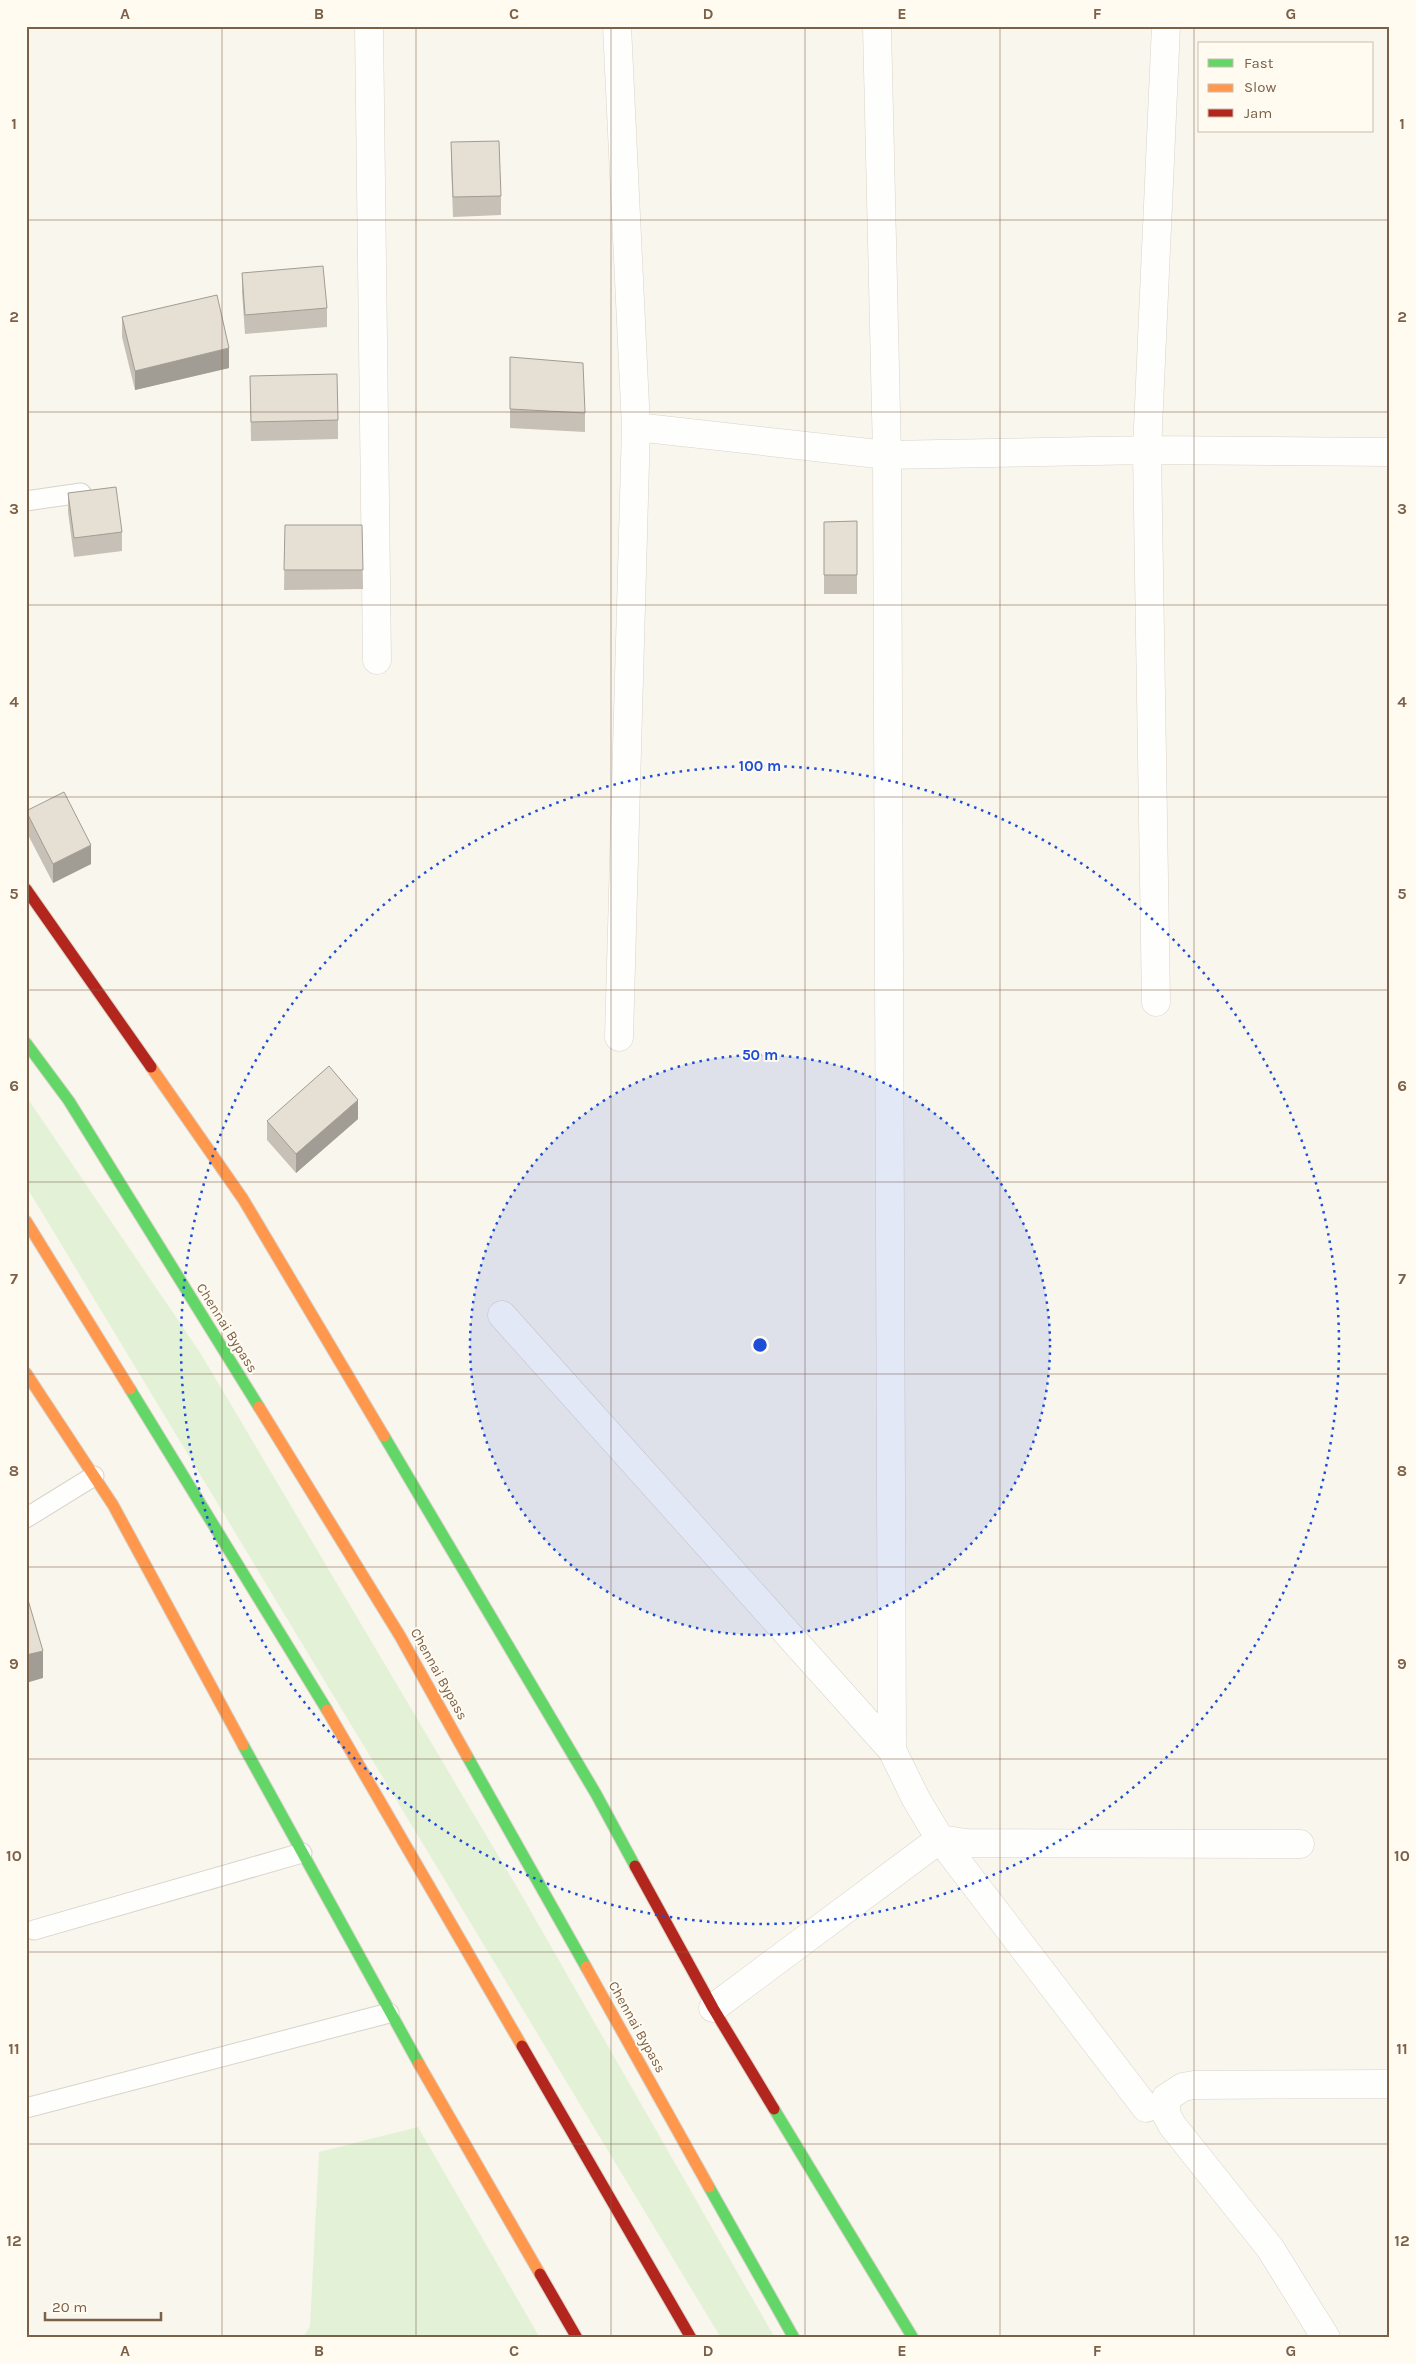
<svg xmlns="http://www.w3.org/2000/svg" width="1416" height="2364" font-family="Karla,sans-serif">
  <rect width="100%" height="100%" fill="#f9f6ed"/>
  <path fill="#e3f2d6" d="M26,1096L201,1354L521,1894L775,2338H721L26,1186Z
    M418,2127L540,2338H303L310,2326L319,2152Z"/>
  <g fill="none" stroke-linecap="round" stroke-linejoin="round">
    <defs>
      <path id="lane" d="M26,501L81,493
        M26,1518L94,1476
        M34,1930L302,1853
        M26,2108L389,2013"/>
      <path id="street" d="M369,26L377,660
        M617,26L636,427L619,1037
        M636,427L887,455L1147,450L1390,452
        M1156,1002L1147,450L1166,26
        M502,1315L892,1750
        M940,1839L966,1843L1300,1844
        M940,1839L1146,2108
        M713,2008L940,1839L916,1799L892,1750L887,455L877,26
        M1326,2338L1270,2248L1172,2125L1166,2114V2098L1183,2087L1194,2085L1390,2084"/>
      <path id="fast" d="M26,1043L69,1101L259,1407
        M130,1389L327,1710
        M384,1436L596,1794L635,1866
        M243,1745L419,2064
        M467,1756L586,1967
        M774,2109L913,2338
        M709,2187L794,2338"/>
      <path id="slow" d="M151,1067L243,1199L384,1436
        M26,1221L130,1389
        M26,1373L113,1505L243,1745
        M259,1407L400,1636L467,1756
        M327,1710L522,2046
        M586,1967L709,2187
        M419,2064L540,2274"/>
      <path id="jam" d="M26,889L151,1067
        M635,1866L713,2008L774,2109
        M522,2046L691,2338
        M540,2274L577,2338"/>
    </defs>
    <use href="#lane" stroke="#d9d3cb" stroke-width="21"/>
    <use href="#street" stroke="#d9d3cb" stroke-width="29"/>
    <use href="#fast" stroke="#d8d2c8" stroke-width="13"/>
    <use href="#slow" stroke="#d8d2c8" stroke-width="13"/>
    <use href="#jam" stroke="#d8d2c8" stroke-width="13"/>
    <use href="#lane" stroke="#fefefc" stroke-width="19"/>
    <use href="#street" stroke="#fefefc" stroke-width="28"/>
    <use href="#fast" stroke="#63d668" stroke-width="11"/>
    <use href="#slow" stroke="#ff974d" stroke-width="11"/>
    <use href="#jam" stroke="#b3261e" stroke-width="11"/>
  </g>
  <path fill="#c6c0b6" d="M451,142L501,196V215L453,217L451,162Z
    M242,273L327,308V327L245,334L242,292Z
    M122,317L229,368L135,390L122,337Z
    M510,357L585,413V432L510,428Z
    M250,376L338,420V439L251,441Z
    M68,493L122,532V551L74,557L68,512Z
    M857,521V594H824V522Z
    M285,525H362L363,589L284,590Z
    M26,811L91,864L53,883L26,831Z
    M358,1119L296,1173L267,1140V1121Z"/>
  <path fill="#a19c94" d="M229,348V368L135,390V371Z
    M91,845V864L53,883V864Z
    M358,1100V1119L296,1173V1154Z
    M43,1651V1678L26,1683V1655Z"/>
  <path fill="#e6dfd4" stroke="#a19c94" d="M499,141L501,196L453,197L451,142Z
    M323,266L327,308L245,315L242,273Z
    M217,295L229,348L135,371L122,317Z
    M510,357L583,363L585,413L510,409Z
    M337,374L338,420L251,422L250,376Z
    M116,487L122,532L74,538L68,493Z
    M857,521V575H824V522Z
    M285,525H362L363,570H284Z
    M64,792L91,845L53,864L26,811Z
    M329,1066L358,1100L296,1154L267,1121Z
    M26,1593L43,1651L26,1655Z"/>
  <path fill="none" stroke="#7c6149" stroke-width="1" stroke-opacity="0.55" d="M222,26V2338M416,26V2338M611,26V2338M805,26V2338M1000,26V2338M1194,26V2338M26,220H1390M26,412H1390M26,605H1390M26,797H1390M26,990H1390M26,1182H1390M26,1374H1390M26,1567H1390M26,1759H1390M26,1952H1390M26,2144H1390"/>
  <circle cx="760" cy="1345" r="290" fill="#1d4ed8" fill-opacity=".12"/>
  <g fill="none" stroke="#1d4ed8" stroke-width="2.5" stroke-dasharray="2.5 5">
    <circle cx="760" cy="1345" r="290"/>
    <circle cx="760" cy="1345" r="579"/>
  </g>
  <g text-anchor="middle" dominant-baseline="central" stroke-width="4" stroke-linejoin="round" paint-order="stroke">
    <g font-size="14" fill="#7c6149" stroke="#fffbf1">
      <text transform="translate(227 1328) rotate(58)">Chennai Bypass</text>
      <text transform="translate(439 1674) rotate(61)">Chennai Bypass</text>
      <text transform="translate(637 2027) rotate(61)">Chennai Bypass</text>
    </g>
  </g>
  <circle cx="760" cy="1345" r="8" fill="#1d4ed8" stroke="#fffbf1" stroke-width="2.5"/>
  <g font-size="15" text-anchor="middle" font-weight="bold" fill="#1d4ed8" stroke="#fffbf1" stroke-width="4" stroke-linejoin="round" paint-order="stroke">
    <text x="760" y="771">100 m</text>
    <text x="760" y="1060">50 m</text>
  </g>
  <rect width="1416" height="2364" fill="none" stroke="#fffbf1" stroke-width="55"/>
  <rect x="1198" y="42" width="175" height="90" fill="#fffbf1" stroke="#cbbdae"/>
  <rect x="1208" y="59" width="25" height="8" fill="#63d668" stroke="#cbbdae"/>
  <text x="1244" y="68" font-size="15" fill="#7c6149">Fast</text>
  <rect x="1208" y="84" width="25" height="8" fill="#ff974d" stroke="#cbbdae"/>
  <text x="1244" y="92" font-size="15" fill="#7c6149">Slow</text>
  <rect x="1208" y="109" width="25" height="8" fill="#b3261e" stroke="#cbbdae"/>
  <text x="1244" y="118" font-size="15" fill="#7c6149">Jam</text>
  <path d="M45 2312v8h116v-8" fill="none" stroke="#7c6149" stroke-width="2.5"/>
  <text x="52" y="2312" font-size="15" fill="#7c6149" stroke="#fffbf1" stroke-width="4" paint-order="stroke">20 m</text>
  <rect x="28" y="28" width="1360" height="2308" fill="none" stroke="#7c6149" stroke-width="2"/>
  <g font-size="16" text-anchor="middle" font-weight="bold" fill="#7c6149">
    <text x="125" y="19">A</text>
    <text x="319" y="19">B</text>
    <text x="514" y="19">C</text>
    <text x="708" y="19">D</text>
    <text x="902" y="19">E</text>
    <text x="1097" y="19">F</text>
    <text x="1291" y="19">G</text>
    <text x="14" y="129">1</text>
    <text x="1402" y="129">1</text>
    <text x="14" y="322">2</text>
    <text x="1402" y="322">2</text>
    <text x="14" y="514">3</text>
    <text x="1402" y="514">3</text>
    <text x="14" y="707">4</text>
    <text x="1402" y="707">4</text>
    <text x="14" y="899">5</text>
    <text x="1402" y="899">5</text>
    <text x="14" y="1091">6</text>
    <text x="1402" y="1091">6</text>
    <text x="14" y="1284">7</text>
    <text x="1402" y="1284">7</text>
    <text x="14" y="1476">8</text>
    <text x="1402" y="1476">8</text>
    <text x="14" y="1669">9</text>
    <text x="1402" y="1669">9</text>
    <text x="14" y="1861">10</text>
    <text x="1402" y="1861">10</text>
    <text x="14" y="2054">11</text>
    <text x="1402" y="2054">11</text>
    <text x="14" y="2246">12</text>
    <text x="1402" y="2246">12</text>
    <text x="125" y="2356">A</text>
    <text x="319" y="2356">B</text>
    <text x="514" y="2356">C</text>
    <text x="708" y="2356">D</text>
    <text x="902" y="2356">E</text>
    <text x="1097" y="2356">F</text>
    <text x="1291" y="2356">G</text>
  </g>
</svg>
